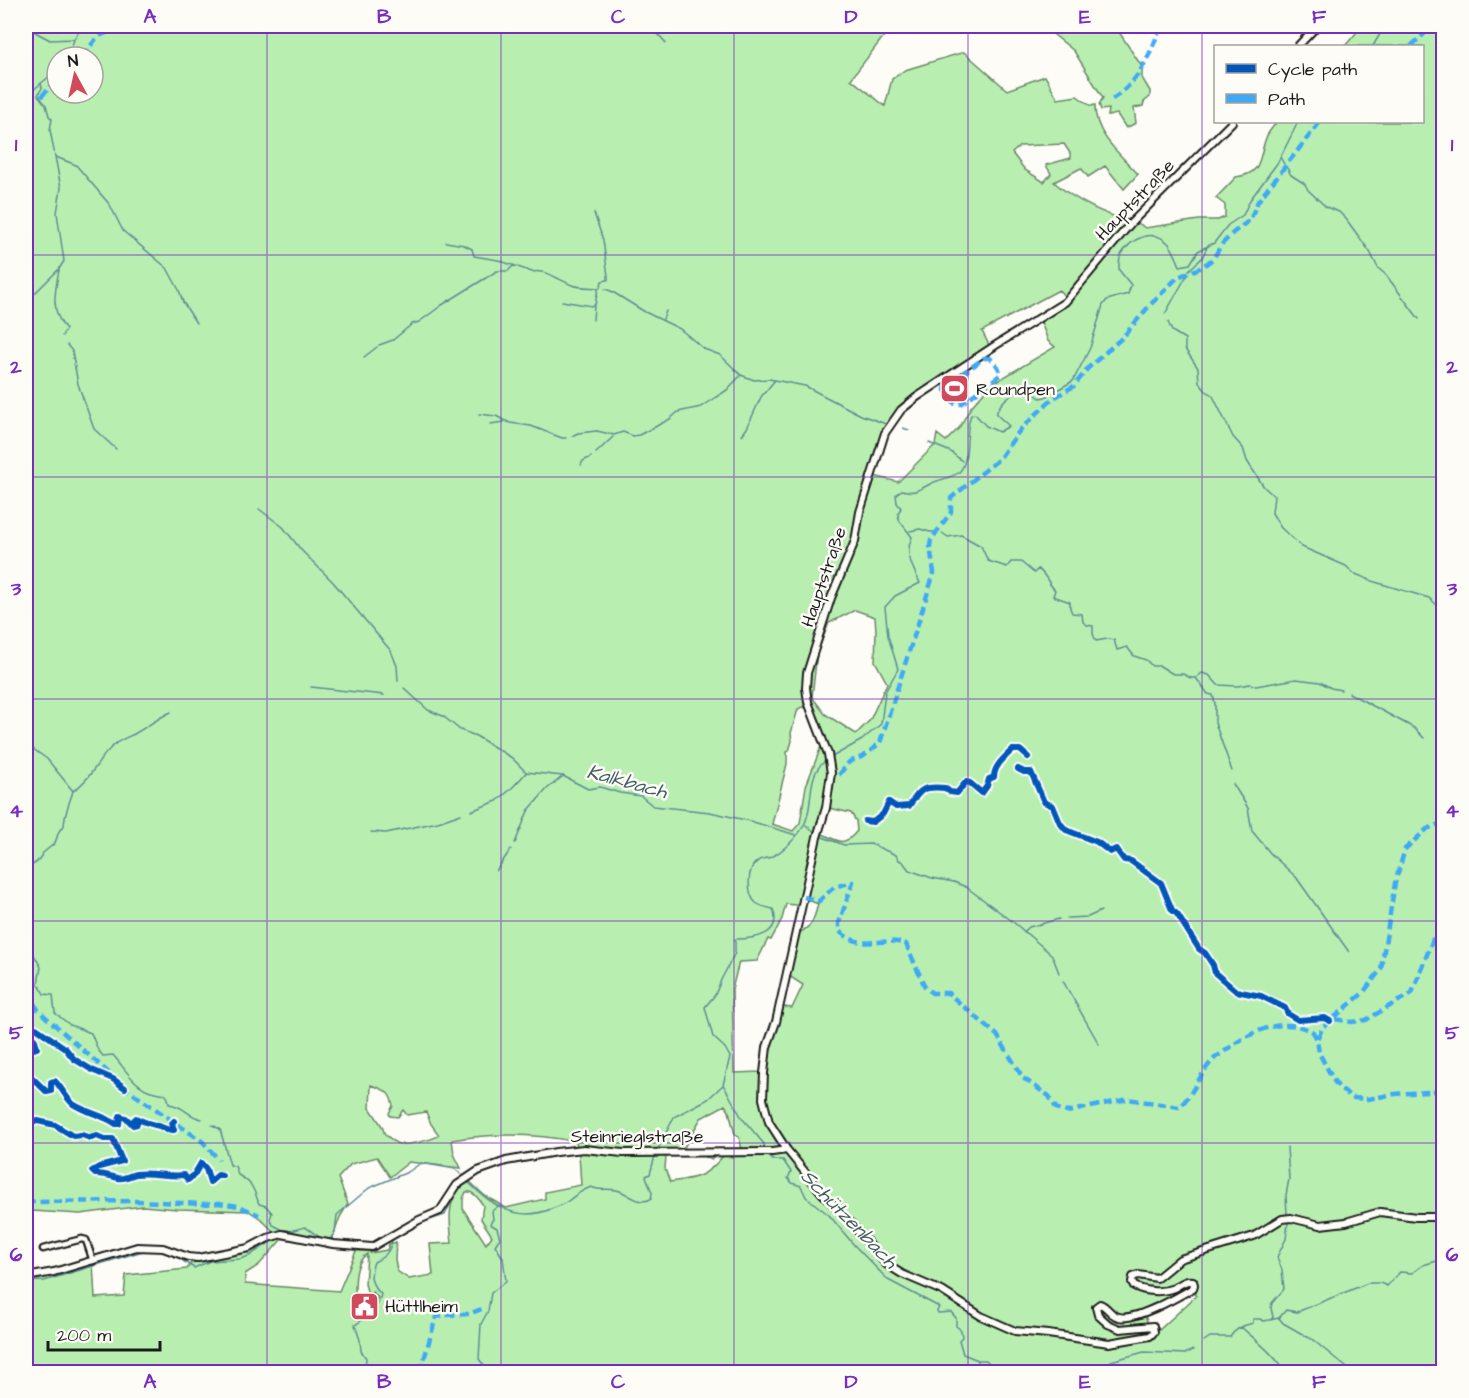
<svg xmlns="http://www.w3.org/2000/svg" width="1469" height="1398" font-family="'Architects Daughter',sans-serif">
  <rect width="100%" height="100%" fill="#fdfcf7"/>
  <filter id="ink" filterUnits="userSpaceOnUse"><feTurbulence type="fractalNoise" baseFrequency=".0167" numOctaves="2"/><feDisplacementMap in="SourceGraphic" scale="12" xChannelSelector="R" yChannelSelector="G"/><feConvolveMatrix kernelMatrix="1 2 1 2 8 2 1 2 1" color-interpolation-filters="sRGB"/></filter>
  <g filter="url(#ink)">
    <path fill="#b8efb1" stroke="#6a8666" stroke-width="1.5" fill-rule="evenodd" d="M26,26H897L887,32L851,79L885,106L892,79L905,70L964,52L1007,90L1045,76L1058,99L1077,96L1091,106L1095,105C1094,134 1120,154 1138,174L1124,189L1105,166L1088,177L1081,168L1054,182C1070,196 1093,209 1113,216C1125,220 1135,219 1145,228L1199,220H1218L1225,217V205L1216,198L1236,177C1263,174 1258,159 1266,138C1268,132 1273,127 1277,122H1422V46H1345L1362,26H1443V1372H26V1279L93,1263L95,1298L124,1296L126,1275L187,1269L191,1263C210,1259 230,1257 248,1252C260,1249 273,1239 283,1238L259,1265L245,1274V1284L339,1291L356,1251H370V1253L387,1250L389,1244L396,1242L395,1259L397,1271L409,1279L433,1275L430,1244L452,1243C449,1219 446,1195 469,1181L485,1196L506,1208L545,1199V1192L581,1185L579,1154L576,1142C534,1133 494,1133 452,1140L454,1154L461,1168L409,1162L390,1177L377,1157L351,1164L338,1178L348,1204L340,1217L331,1242L294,1233L274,1232L261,1219L249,1211L177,1209L143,1206L80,1214L32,1211L26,1220ZM57,57H93V93H57ZM1064,144L1070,153L1071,158L1046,165L1051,174L1044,182L1025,170L1012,153L1020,146ZM1059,290L1066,298L989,345L982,331ZM1041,322L1048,341L1055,347L989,386L971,407L959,428L946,441L937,434L935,445L898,482L874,476C882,449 888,424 909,405L1016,335ZM855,610L875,617L876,630L875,661L887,683L870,720L856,734L825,714L812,697L817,653L829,623ZM802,707L807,708L822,744L806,786L800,823L793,831L772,824L787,764V752L789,751L792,741L791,733L798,709ZM829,808L851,813L856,821L857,831C843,848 838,841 821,833ZM806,899L818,904C813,924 812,926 794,936L786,974L803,985L792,1008L776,1006L763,1054L761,1072L734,1073L732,989L739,962L757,961L768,939L771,940L782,919L786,904L804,906ZM371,1085C384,1089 391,1092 393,1106L389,1113L390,1116L398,1117L403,1110L407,1115L426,1112L431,1124L439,1135C433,1140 403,1147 396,1143C392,1141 390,1137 385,1135L382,1126L370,1108ZM725,1105L729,1111L735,1135L739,1137L742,1149H683L701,1118ZM715,1155L723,1156C706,1177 697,1178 670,1182L665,1169L666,1156H702L712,1159ZM466,1192H471L477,1197L483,1205L481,1219L492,1236L486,1244L463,1209V1199ZM367,1254L365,1284L368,1295L373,1292L378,1298L364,1313L355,1311C356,1294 351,1264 367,1254ZM1196,1288V1296L1159,1330L1156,1325L1148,1323L1144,1314Z
      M1043,26H1121L1117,29L1142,67V78L1150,91V97L1144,102L1143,106L1134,108L1136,123L1126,128L1117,114L1108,116L1109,109L1101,110L1099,104L1103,98L1074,51Z"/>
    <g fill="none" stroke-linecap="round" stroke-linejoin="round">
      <path stroke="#5c8c93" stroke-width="1.5" d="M651,26L666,43
        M26,27L50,40L74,39
        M72,46L74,39L82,26
        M1373,46L1380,34L1383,26
        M69,57L71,53
        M26,96L57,70
        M56,157L76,165L110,205L123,231L167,268L179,290L183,302L196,323
        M1280,157L1284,164
        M1287,168L1291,175L1305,184L1308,190L1326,207L1339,212L1346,219L1370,252L1378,268L1386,275L1419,319
        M594,213L603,240L608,276V280L602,281L601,286
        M446,242L464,245L472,249L474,256L498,260L532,272C546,269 559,280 572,285C580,288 592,287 600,288
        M59,270C55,291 50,312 66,329L62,336
        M1189,270L1202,258L1208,245
        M605,289L611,291L645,312L680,329L704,349L720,355L741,375L754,380L769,379L805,386L861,415L886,424
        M562,301L592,306L595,305L598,289
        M26,302L59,269L64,261L57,213L61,188L50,130L52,119L49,116L46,105L38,95L42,88L41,83
        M1165,314L1187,275
        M663,319L666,311
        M593,320L594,306
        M1168,322L1172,331L1185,339V349L1198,368L1199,382L1205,390L1213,396L1233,437L1243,448L1247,461L1264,487L1274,496L1272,513L1281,528L1302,547L1346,566L1353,573L1375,582L1429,598L1437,605L1444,621
        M67,345L72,351L78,384L94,429L116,449
        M379,345L393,340L412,324L419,322L442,305L497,271H508L514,265
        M364,357L377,347
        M479,414L496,416L510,423L531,426L562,438H566
        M490,424L504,422
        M903,428L909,430
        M742,435L747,428L761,397L775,380
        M572,436L578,433L597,431L614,435L623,432L633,436L639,435L670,419L678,412L701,407L727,390L741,375
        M929,443L951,452L962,461
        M596,453L613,437
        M581,465L583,461L591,457
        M259,509L283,527L302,551L333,582L391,651L397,666L398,681
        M910,531L920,529L930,532H934
        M942,533L948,537L961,535L981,546L988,561L1007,567L1011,562H1021L1034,573L1038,569C1046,574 1048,584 1055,590L1053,596L1070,602V608L1072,613L1082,614L1083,622L1087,625L1093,626V634L1096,641L1107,639L1114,640L1117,650L1127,647L1134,656L1146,660L1152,666H1160L1173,674H1183L1191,678H1196L1208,694L1213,695L1215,704V723L1232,771
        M1197,677L1202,673L1209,675L1218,685L1238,686L1250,684L1256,686L1296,679L1320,682L1331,688L1341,690
        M311,687L384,695
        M404,688L428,710L443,716L460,730L476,736L512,758L526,772L563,776L588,789L600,787L620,793L641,796L653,806L710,812L750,821L796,835
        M1349,693L1414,728L1424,738
        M26,744L47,759L73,791
        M832,757L862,740L881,724L885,692L898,669L888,636L885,607L895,596L920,583C913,568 904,554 912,537L899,520L898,513L901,508L897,503L896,494L902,490C915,494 920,489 932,483C940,479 951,478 958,473C971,463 964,430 971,415L975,414L986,426L999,432L1009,426L996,414C1001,399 1013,392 1028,389L1040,398L1045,397L1073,381L1090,348L1103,305L1107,300L1128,294L1131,285L1119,270C1119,265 1119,259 1121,255C1131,238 1154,227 1169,244C1174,250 1177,259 1180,266L1190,264L1198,251L1214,243L1228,225L1243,215L1250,200L1278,162L1298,122
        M1233,784L1248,808L1252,831L1271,854L1296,877L1349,952
        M471,811L497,801L511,789L526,773
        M806,825L816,833
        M371,832L386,833L438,822L461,814
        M820,836L844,845L871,844L896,855L899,860L903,862L909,870L932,878L954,882L966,887L1012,921L1052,955L1059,973
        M515,843L528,811L547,789L562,777
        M496,871L511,849
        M26,875V869L37,862L43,853L55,843L59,831L64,826C65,811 69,805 73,791C91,780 98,758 114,745C119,740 128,737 134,734C147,727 158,718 171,712
        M1067,918L1088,917L1101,911
        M26,932H30L29,946L41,967L38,983L44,994L53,995L55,1013L70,1025L91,1033L98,1050L103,1056L113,1055C124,1067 132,1083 148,1090C159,1095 168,1089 169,1104C187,1107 186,1116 202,1119
        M1024,932L1029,927L1059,919
        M1063,981L1099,1044
        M724,1086L742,1118L764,1144L765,1149
        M212,1125L220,1129L230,1165L235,1166L238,1175C252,1182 254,1189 259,1204L266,1206L272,1213L270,1219L273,1225L283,1230H288
        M1287,1147L1289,1179L1286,1195L1287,1214
        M657,1151L674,1117L708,1099L723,1085L730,1057L725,1048L713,1037L705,1007L715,995L721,980L735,953V939C753,939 783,936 773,909C768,908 760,906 756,903C747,895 746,868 758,861C761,858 767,859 771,857C783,851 798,837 804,825C815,805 805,776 825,761
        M767,1154L772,1160H783L791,1172L788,1178L792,1183L801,1186L806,1197L829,1215L854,1245L888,1280L939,1307L937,1311L938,1313L951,1312L956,1318V1326L961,1330L962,1337L959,1340L963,1354L978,1360H986L989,1363V1372
        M468,1182C491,1205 517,1223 551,1209C556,1207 563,1205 568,1201C576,1195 580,1191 591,1187C601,1192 609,1187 620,1191C630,1195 640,1205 651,1199L652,1193L646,1176L650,1174L655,1156
        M457,1190L468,1182
        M287,1232L305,1227C314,1232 319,1240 330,1239L335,1232L337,1215L369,1188L408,1172L421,1163L455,1169L465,1178
        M157,1251L167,1252
        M174,1255L194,1268L210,1261L240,1259L249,1256L275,1239
        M26,1282L44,1281L146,1250
        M1279,1318L1283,1323L1313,1340L1352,1372
        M1271,1320L1273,1317L1271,1308L1272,1303L1284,1289L1282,1270L1277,1257L1286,1239L1288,1223
        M1241,1327C1256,1340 1275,1355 1285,1372
        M1204,1341L1210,1337H1230C1235,1329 1244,1325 1253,1323V1319H1260L1264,1321L1279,1318L1286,1310L1297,1312L1368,1283H1380L1387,1286L1400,1272L1412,1273L1423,1265L1444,1259
        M355,1372L365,1367L366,1358L361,1351L360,1340L355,1325C366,1318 379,1308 381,1294C370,1284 369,1276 374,1262C385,1257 390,1252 392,1240L423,1222L445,1215L455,1194
        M487,1372L486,1368L479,1359L481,1324L488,1311L491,1293L506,1281L503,1258L495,1245L500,1238L497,1228L490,1224L493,1219L492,1211L498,1206
        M977,1372L978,1361
        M1091,1372H1100L1111,1361L1144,1352L1185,1354L1193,1350"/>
      <defs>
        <path id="minor" d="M43,1249L82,1239L86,1240L93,1261"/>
        <path id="secondary" d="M1298,46L1317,26
          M1232,122L1130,224L1065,302L996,345L917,397L901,410L885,433L860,512L855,541L831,598L807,673L806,688L808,702L828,754L831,773L826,808L817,837L776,1022L767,1047L764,1073L763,1099L769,1122L787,1150L822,1193L850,1222L886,1264L902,1274L942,1291L981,1316L1015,1331L1048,1334L1109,1343L1150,1336L1154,1332L1153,1326L1120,1329L1108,1324L1098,1315L1096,1307L1100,1304C1108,1307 1111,1316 1119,1317C1135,1321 1178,1297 1193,1288L1194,1285L1193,1281C1185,1280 1181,1284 1174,1288C1162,1293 1146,1292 1134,1286L1132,1282L1133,1277L1138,1275L1157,1278L1180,1259L1254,1236L1282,1219L1291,1218L1320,1225L1346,1222L1380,1212L1416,1217H1444
          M26,1277L54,1272L137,1247L163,1248L188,1257L198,1258L249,1248L268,1238L282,1234L333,1244L372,1247L419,1220L440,1211L457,1185L478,1171L506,1161L556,1152L584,1149L623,1153L772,1152L787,1150"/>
      </defs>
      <use href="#minor" stroke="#1c1c1c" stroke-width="9"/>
      <use href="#secondary" stroke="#1c1c1c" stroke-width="10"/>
      <use href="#minor" stroke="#fdfcf7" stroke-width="4.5"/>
      <use href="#secondary" stroke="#fdfcf7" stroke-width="6"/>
      <path stroke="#3fa9f5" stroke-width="4.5" stroke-dasharray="9 4.5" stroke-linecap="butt" d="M1118,26H1119
        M1411,46L1433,26
        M83,57C101,30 98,36 128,26
        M41,97L57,79
        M1112,99C1139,83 1150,54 1161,26
        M984,358H990C995,363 1001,368 1000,375L961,404H955L945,390L946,386Z
        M839,775L849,762L864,756L880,743L934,573L930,546L931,540L951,512V498L999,459L1020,430L1052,399L1074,386L1088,368L1123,337L1150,305L1178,277L1200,268L1213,259L1222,244L1234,232L1250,220L1258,201L1320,122
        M1444,822L1427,829L1405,849L1395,883L1381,969L1363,993L1323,1027L1317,1039L1319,1053L1334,1081L1341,1090L1354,1098L1368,1099L1395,1094L1444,1091
        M804,897L819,901L834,887L853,882L839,923V931C864,952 879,936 906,944L925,987L932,993H948L997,1035L1023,1078L1049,1096L1056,1108L1067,1112L1128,1099L1179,1107C1194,1094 1200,1072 1215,1058C1218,1055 1223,1053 1226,1050C1251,1032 1282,1015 1313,1032L1317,1039
        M26,992L39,1011L109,1073
        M1335,1019L1352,1022L1366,1020L1412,993L1433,939L1444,923
        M122,1086L202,1141L219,1160
        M26,1202L139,1201L203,1204L219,1203L239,1206L259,1215
        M422,1372L423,1363L436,1317L447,1315L469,1314L484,1308"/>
      <defs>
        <path id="cycleway" d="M1018,769L1024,772H1031L1044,802L1053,806L1060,823L1066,830L1097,842L1110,852L1116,849L1124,860L1131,861L1161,883L1172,910L1177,914L1199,949L1205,953L1213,965L1215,973L1236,991L1261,996L1285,1008L1288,1014L1298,1020L1325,1018L1330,1021
          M865,821L873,822L883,814L889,802L896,807L909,806C921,789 922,786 945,788L950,792L957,793L966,782L970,783L982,793L987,786L989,779L994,777C994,766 1005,757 1012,750H1020L1028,757
          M26,1044H29L34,1049L37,1048L35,1040L26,1031L30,1028H36L65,1048L74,1059L92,1070L113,1079L125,1088
          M26,1072L47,1092L51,1091V1082L55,1081C62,1088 66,1098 73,1104C87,1113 103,1115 116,1124H119L120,1116L126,1118L133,1125L137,1124L134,1120L136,1118C143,1122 148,1123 155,1125C163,1126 165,1131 174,1130L172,1123L174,1121
          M26,1122L31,1118L33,1122L38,1121L55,1125L73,1136L82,1135L90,1138L97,1136L104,1139H113L122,1161L99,1167L92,1171L95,1174C103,1174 110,1176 118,1178C124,1180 130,1175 136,1174C152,1172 169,1177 184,1175L188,1180L194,1175L201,1163L206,1169L210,1182L218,1175L222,1176"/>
      </defs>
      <use href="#cycleway" stroke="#fdfcf7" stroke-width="10"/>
      <use href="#cycleway" stroke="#0057b8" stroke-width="6"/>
    </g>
  </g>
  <path fill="none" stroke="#7b2cbf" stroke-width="1.5" stroke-opacity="0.55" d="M267,26V1372M501,26V1372M734,26V1372M968,26V1372M1202,26V1372M26,255H1444M26,477H1444M26,699H1444M26,921H1444M26,1143H1444"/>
  <defs>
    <symbol id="stadium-square" viewBox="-11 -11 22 22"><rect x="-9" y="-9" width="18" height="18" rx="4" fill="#d1495b" stroke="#fdfcf7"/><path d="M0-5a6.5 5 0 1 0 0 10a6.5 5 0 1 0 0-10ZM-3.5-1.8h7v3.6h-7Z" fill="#fff"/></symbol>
    <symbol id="civic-square" viewBox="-11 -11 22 22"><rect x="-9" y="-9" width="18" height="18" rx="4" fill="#d1495b" stroke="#fdfcf7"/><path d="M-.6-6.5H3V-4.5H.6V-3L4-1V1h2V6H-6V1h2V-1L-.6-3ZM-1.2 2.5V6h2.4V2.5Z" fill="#fff"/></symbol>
  </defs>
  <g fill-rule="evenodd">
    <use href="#stadium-square" x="938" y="372" width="33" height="33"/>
    <use href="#civic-square" x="348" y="1290" width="33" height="33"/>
  </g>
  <g text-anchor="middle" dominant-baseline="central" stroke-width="5" stroke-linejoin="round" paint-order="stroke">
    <g font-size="18" fill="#1c1c1c" stroke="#fdfcf7">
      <text transform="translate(1135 200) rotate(-46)">Hauptstraße</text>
      <text transform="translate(824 577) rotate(-71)">Hauptstraße</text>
      <text x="637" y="1136">Steinrieglstraße</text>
    </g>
    <g font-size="18" fill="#1c1c1c" stroke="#fdfcf7" text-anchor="start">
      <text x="976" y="389">Roundpen</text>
      <text x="385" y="1306">Hüttlheim</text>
    </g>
    <g font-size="20" font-style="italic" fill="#415d61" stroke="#fdfcf7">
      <text transform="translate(627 782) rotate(15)">Kalkbach</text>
      <text transform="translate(849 1219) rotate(46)">Schützenbach</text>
    </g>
  </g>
  <rect width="1469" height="1398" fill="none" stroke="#fdfcf7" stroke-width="66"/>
  <rect x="1214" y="45" width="210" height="78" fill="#fdfcf7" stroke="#a3a29f" stroke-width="1.5"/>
  <rect x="1226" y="64" width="30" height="9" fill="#0057b8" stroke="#a3a29f" stroke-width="1.5"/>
  <text x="1268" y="75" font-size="18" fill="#1c1c1c">Cycle path</text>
  <rect x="1226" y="94" width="30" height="9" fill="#3fa9f5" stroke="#a3a29f" stroke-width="1.5"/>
  <text x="1268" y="105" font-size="18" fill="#1c1c1c">Path</text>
  <g transform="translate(75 75) rotate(352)"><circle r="28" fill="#fdfcf7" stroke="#a3a29f" stroke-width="1.5"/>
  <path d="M0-4.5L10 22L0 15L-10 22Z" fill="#d1495b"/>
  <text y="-9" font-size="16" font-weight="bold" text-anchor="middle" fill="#1c1c1c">N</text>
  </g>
  <path d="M48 1341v9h112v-9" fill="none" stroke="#1c1c1c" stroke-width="3"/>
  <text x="57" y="1341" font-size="18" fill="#1c1c1c" stroke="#fdfcf7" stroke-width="4.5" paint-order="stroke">200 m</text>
  <rect x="33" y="33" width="1403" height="1332" fill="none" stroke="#7b2cbf" stroke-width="2"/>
  <g font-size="20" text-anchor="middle" font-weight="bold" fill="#7b2cbf">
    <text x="150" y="23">A</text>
    <text x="384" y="23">B</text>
    <text x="618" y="23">C</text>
    <text x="851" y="23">D</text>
    <text x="1085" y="23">E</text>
    <text x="1319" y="23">F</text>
    <text x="16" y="151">1</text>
    <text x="1452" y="151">1</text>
    <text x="16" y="373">2</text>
    <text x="1452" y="373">2</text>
    <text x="16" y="595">3</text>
    <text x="1452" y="595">3</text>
    <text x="16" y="817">4</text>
    <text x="1452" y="817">4</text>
    <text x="16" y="1039">5</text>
    <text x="1452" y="1039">5</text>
    <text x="16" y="1261">6</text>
    <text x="1452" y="1261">6</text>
    <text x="150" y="1388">A</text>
    <text x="384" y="1388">B</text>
    <text x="618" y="1388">C</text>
    <text x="851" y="1388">D</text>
    <text x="1085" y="1388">E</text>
    <text x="1319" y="1388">F</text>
  </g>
</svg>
